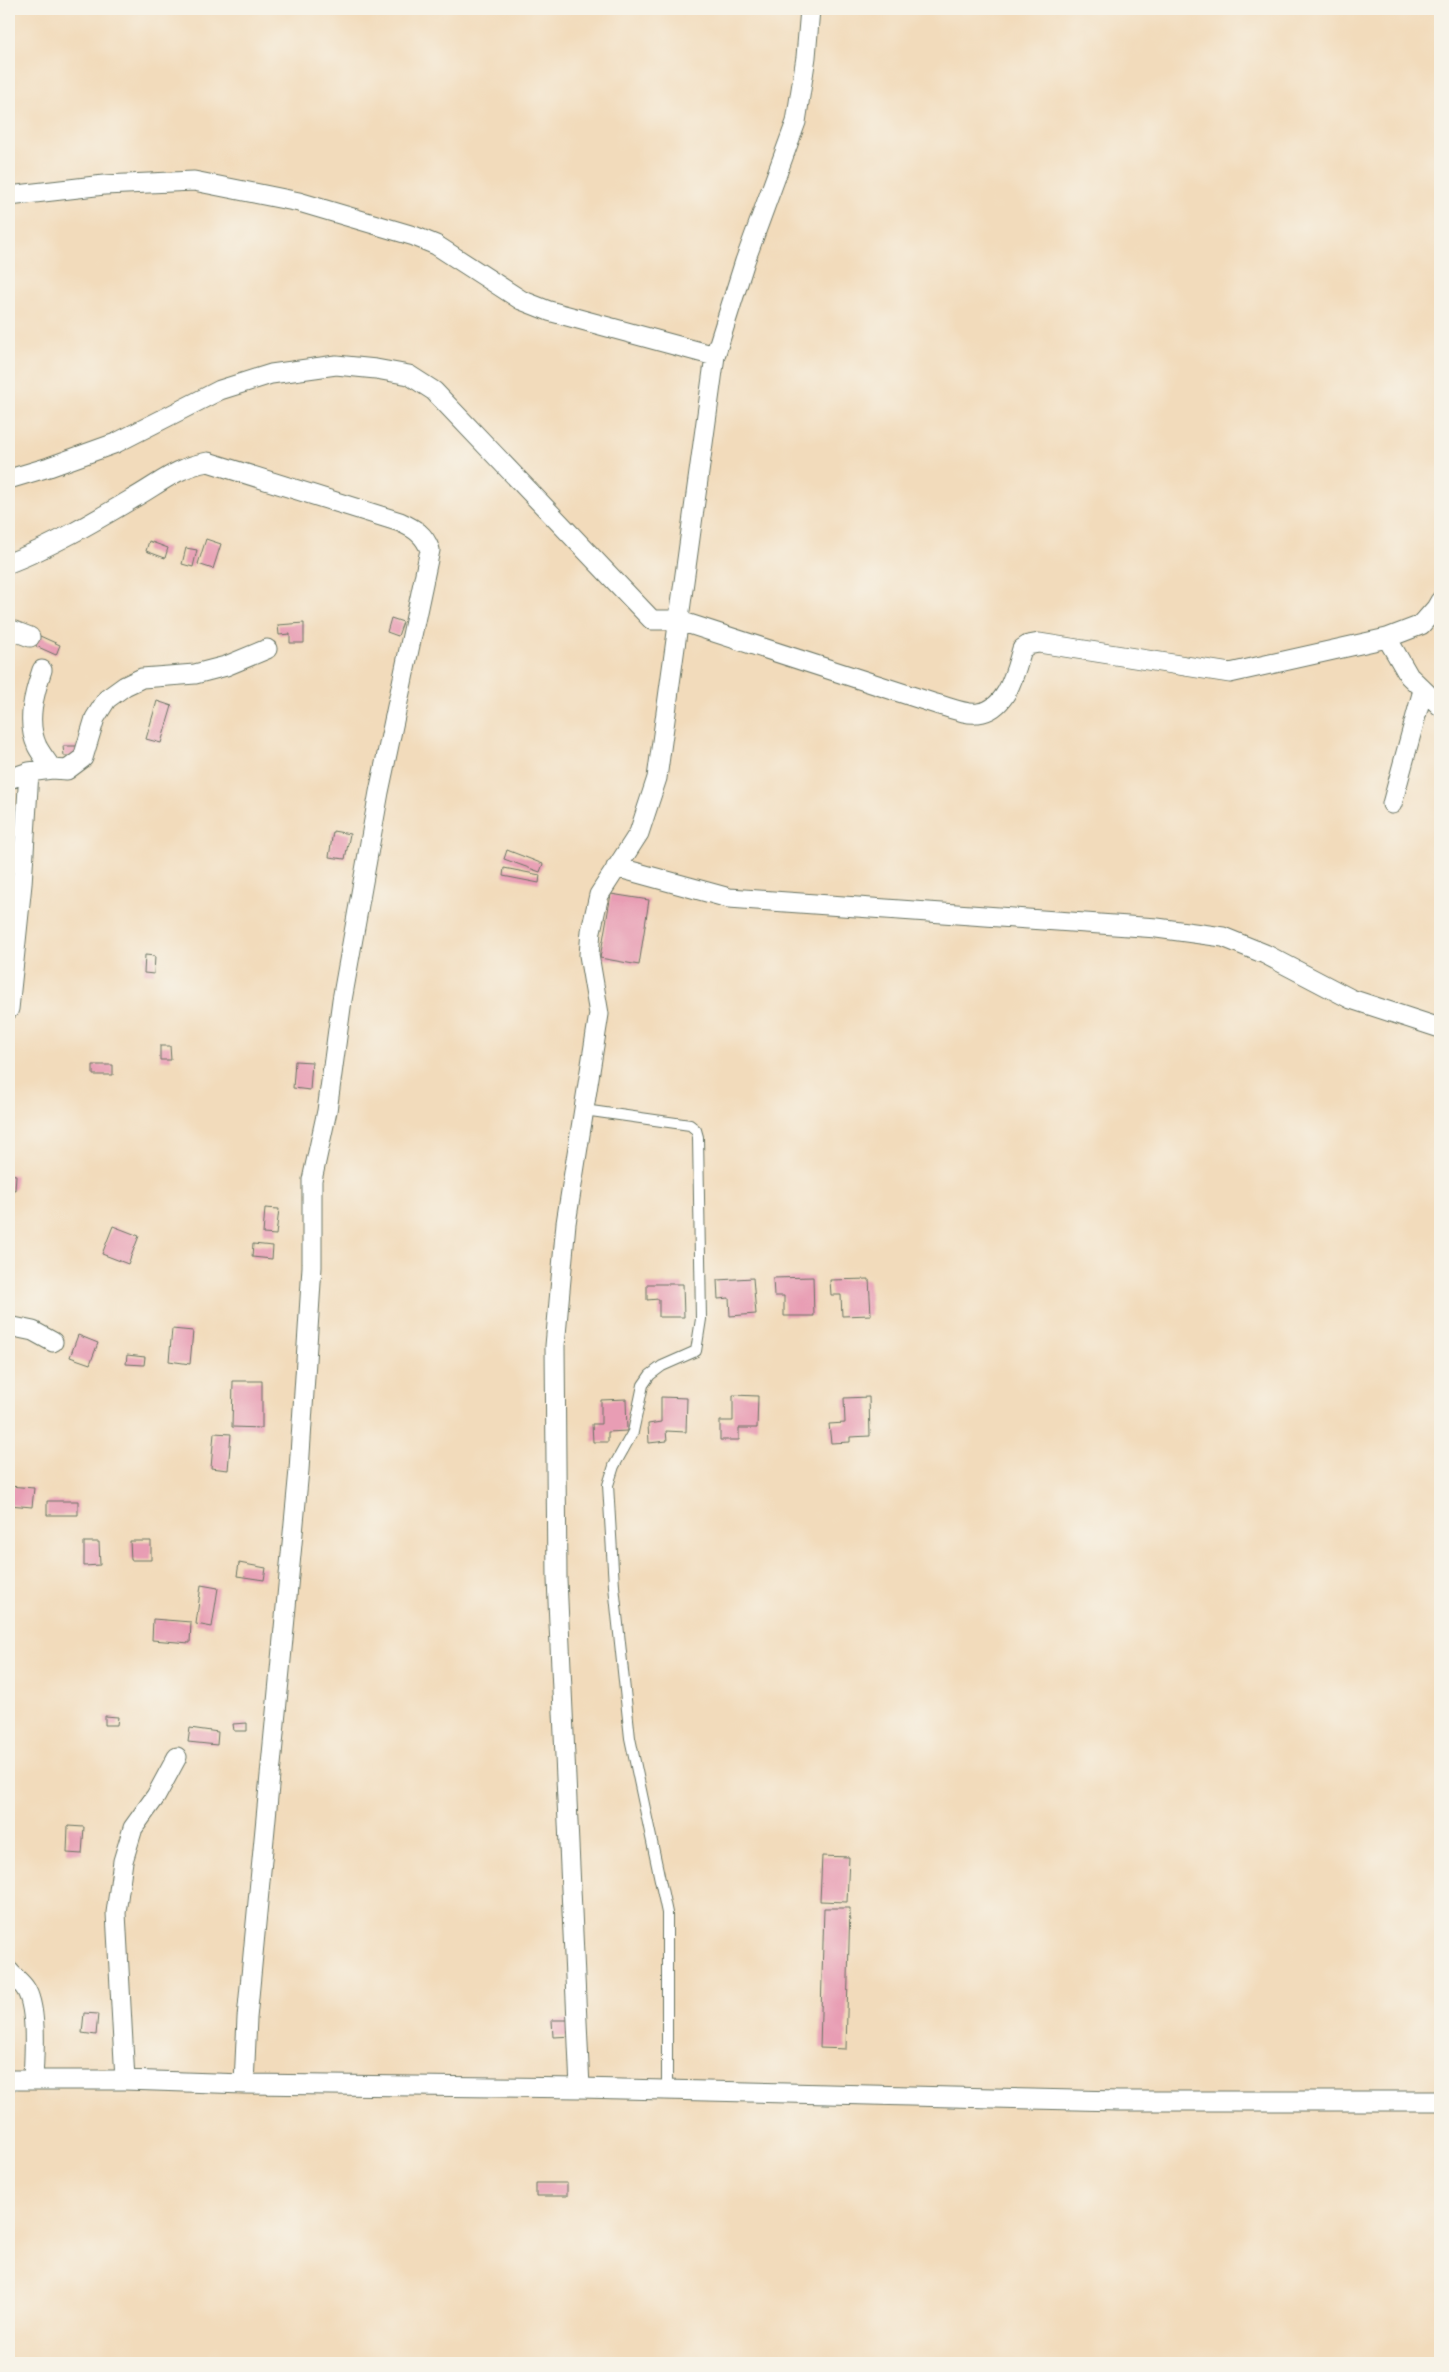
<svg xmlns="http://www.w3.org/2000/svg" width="1449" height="2372" font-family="'Playpen Sans',sans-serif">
  <rect width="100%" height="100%" fill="#f7f3e8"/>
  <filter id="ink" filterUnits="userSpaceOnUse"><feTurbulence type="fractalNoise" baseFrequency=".02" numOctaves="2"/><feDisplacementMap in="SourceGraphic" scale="10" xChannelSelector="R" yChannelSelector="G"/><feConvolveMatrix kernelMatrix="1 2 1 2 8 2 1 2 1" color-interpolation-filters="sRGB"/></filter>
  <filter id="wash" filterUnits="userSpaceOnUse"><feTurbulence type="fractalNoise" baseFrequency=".0096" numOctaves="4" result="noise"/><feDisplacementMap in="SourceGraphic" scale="20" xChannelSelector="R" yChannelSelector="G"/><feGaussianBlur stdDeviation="1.12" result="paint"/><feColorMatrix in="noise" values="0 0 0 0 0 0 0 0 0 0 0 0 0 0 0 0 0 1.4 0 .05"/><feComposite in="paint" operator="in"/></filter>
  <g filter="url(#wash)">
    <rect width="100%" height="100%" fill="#f2dbbb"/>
    <g id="blocks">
      <path fill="#e89db4" d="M206,539L221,544L213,569L198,564Z
        M149,541L168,548L165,558L146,551Z
        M186,548L197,550L193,567L182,564Z
        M391,618L403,622L398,636L387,632Z
        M304,623V643H290V634L279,635L278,625Z
        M40,636L60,645L56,655L36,646Z
        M157,701L172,706L161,743L146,739Z
        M63,746H77L76,756H64Z
        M333,831L350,834L345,859L329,857Z
        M507,850L543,864L540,872L504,859Z
        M504,868L540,875L539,883L503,876Z
        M611,894L649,900L639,965L600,958Z
        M145,955L155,956L154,974L144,973Z
        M160,1046H170L171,1060H160Z
        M295,1061L312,1062L310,1090L293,1088Z
        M93,1065H113V1075H93Z
        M9,1174L16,1175L15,1190L9,1189Z
        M265,1208L279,1209L276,1235L263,1234Z
        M113,1226L139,1236L128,1264L102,1254Z
        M253,1244L273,1246L272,1259L252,1257Z
        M813,1277L814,1316H784V1296H774L773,1278Z
        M753,1278L756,1314L730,1316L729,1298L718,1299L717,1280Z
        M869,1279L871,1315L842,1316L841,1295H831L830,1280Z
        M647,1284H683L684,1317H659V1299L647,1300Z
        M172,1329L193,1331L190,1364L169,1361Z
        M78,1335L98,1343L90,1364L70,1357Z
        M127,1355L145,1357L144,1365L126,1364Z
        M233,1381H262V1428L232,1427Z
        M733,1395L758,1396L757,1428H739V1440H720V1421H733Z
        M661,1397L687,1398L686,1432L666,1431L667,1441L649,1443L648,1424L661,1422Z
        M869,1397L870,1436L850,1437V1442L831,1443L829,1424L845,1423L844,1398Z
        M626,1399L627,1431L608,1432V1442H593L592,1424H601V1400Z
        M214,1433L231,1434L228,1470L211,1468Z
        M9,1486L34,1488L32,1507L9,1505Z
        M47,1501H78V1515H47Z
        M130,1541H151V1560H131Z
        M84,1542H99L100,1565L84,1566Z
        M239,1563L266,1568L264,1580L237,1576Z
        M201,1585L218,1588L212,1627L196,1624Z
        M153,1619L191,1622L190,1643L152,1640Z
        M105,1716L118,1717L117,1725H105Z
        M247,1723V1731H234L233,1724Z
        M190,1728L218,1732L217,1745L188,1742Z
        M68,1826L84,1827L82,1854L67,1853Z
        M822,1856L849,1857L847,1902L820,1901Z
        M824,1908H850L846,2049L820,2048Z
        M84,2013L98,2014L96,2035L82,2033Z
        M552,2020H575V2036L553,2037Z
        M536,2183H567V2196H536Z"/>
    </g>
  </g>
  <g filter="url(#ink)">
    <use href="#blocks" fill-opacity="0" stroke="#697463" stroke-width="1"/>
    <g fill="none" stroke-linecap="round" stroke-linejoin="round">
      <defs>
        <path id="service" d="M584,1110L690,1125L696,1130L698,1137L701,1319L696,1351L662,1366L650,1375L643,1385L633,1432L614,1466L608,1485L614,1586L630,1738L667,1913V2090"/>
        <path id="minor" d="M9,196L104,185L194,181L299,202L414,236L436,245L521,300L549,311L715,356
          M9,479L49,467L116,443L220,390L271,374L336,365L376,369L409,375L434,391L652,620H677L936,704C948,707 966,715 978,713C1007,710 1015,673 1022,649L1028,645L1039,643L1230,673L1387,638L1421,625L1436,608L1440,601
          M9,563C49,548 95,521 132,499C159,484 177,467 208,462L400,522C415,529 424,534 430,550L379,792L342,1000L327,1111L312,1180V1267L299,1470L247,2018L244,2084
          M9,629L30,637
          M1387,638L1409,676L1440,706
          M42,670C34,694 26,722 37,746C41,754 47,761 52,769
          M9,779L29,772L52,769L67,770L83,758L95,718L107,699L125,686L142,678L195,674L226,666L267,649
          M1392,804L1423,690
          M616,867L729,898L1157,928L1223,937L1265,954L1351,999L1440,1028
          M9,1009L22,884L29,772
          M9,1326L33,1331L53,1342
          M9,1971C14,1977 21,1982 25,1988C38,2007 34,2057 33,2080
          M9,2080H125L244,2084L580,2088L1118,2101H1440
          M125,2080L116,1913L123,1861L133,1828L156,1796L177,1757
          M580,2088L557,1579L555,1346L566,1223L599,1014L589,955L591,931L599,895L639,833L657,778L715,356L745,261L796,122L806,57L810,9"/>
      </defs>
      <use href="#service" stroke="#697463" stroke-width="12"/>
      <use href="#minor" stroke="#697463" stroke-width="21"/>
      <use href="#service" stroke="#fff" stroke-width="10"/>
      <use href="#minor" stroke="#fff" stroke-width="19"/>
    </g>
  </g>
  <rect width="1449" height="2372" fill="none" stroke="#f7f3e8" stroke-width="30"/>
</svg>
